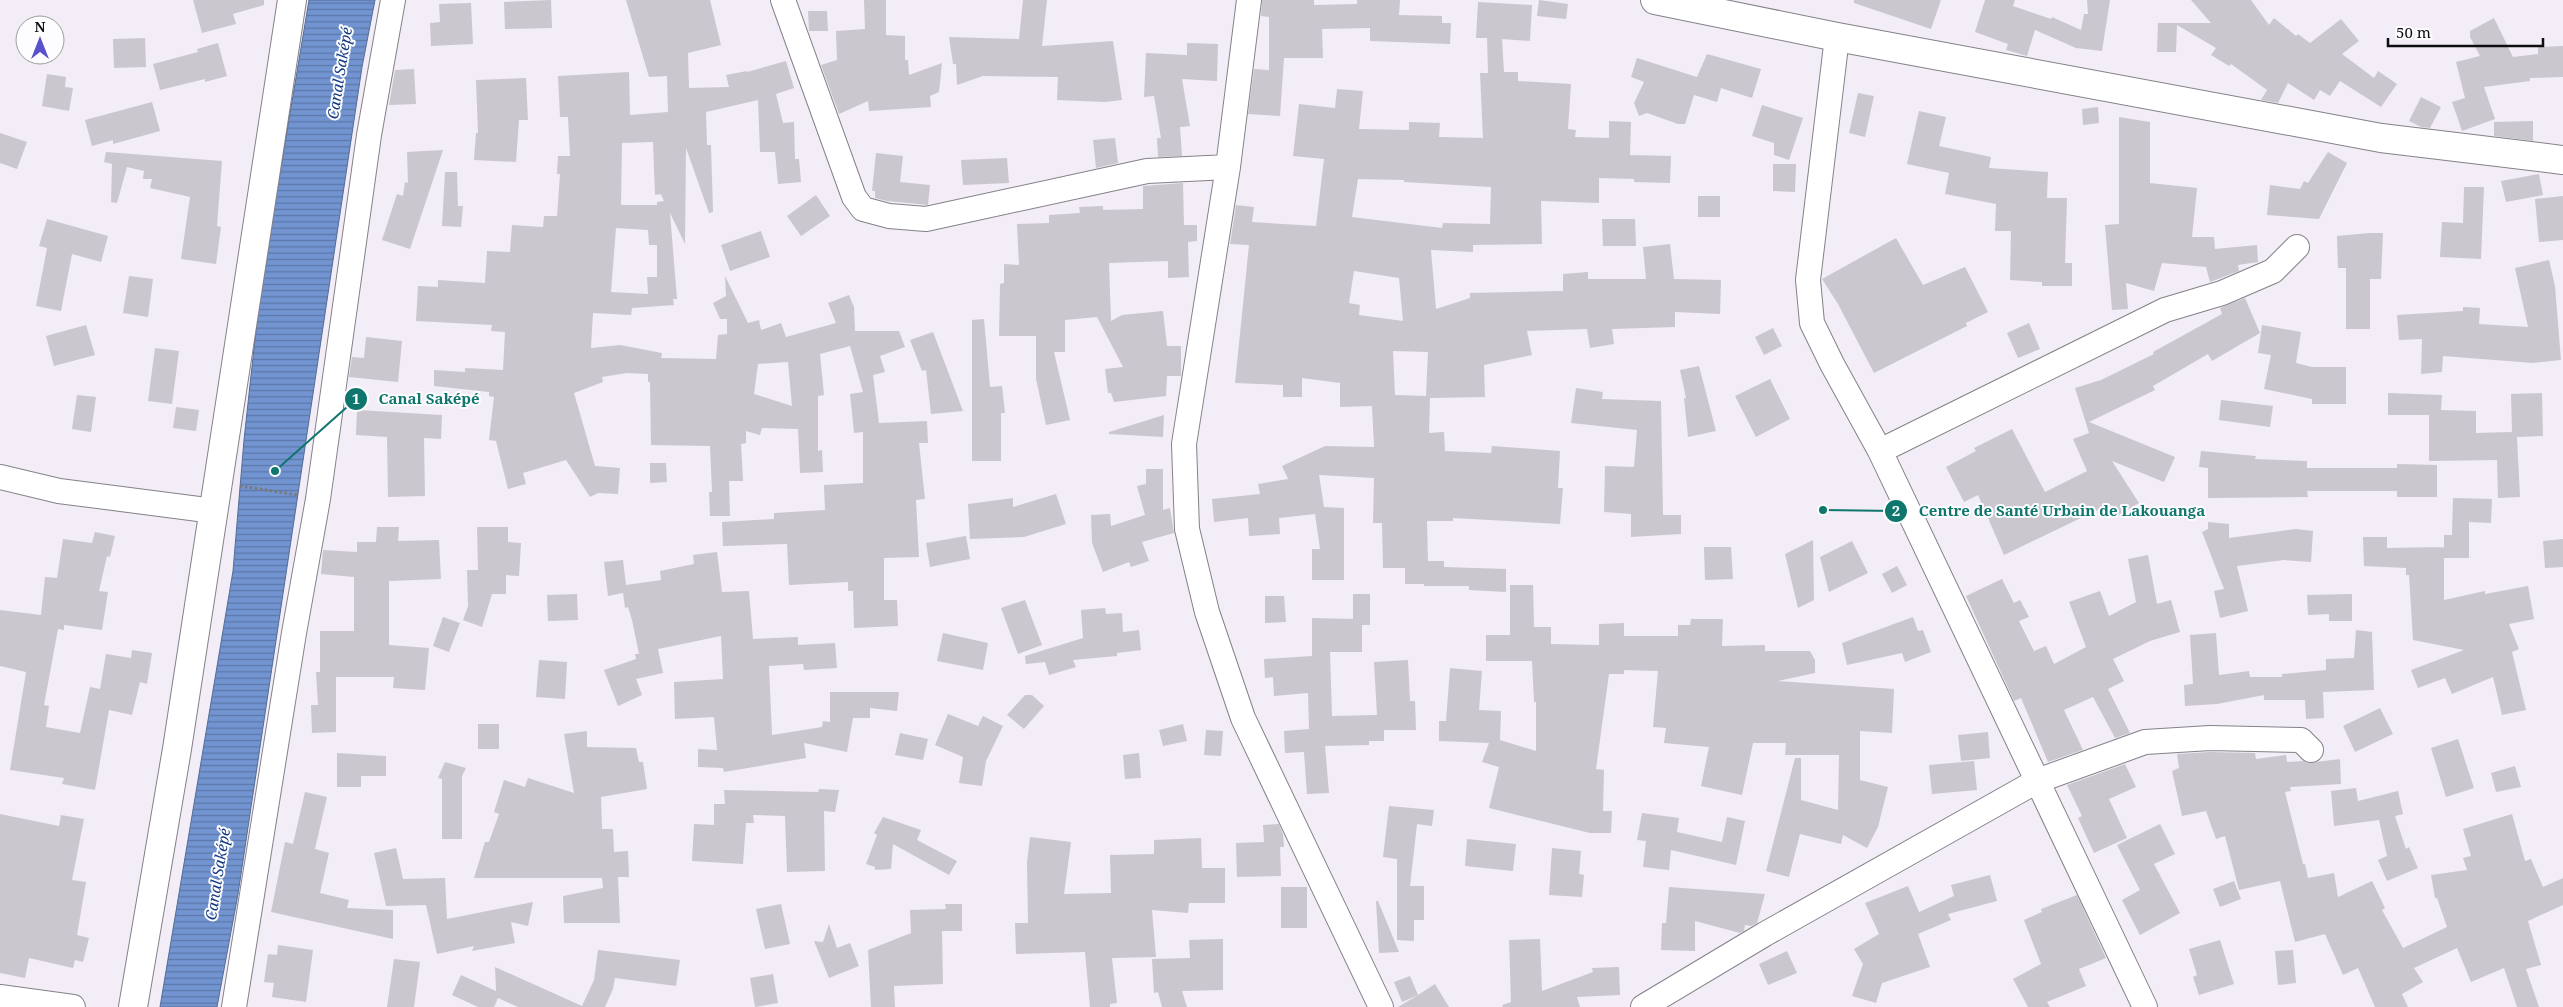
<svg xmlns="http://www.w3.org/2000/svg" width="2563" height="1007" font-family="'Noto Serif',serif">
  <defs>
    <pattern id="water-rules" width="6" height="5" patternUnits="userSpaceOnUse" patternTransform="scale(1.25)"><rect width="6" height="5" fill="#7294d1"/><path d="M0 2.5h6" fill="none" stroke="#5c77a8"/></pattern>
  </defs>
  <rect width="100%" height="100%" fill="#f2edf6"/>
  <path fill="url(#water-rules)" stroke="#546c97" d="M309,0H375L362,67L238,894L217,1007H160L233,571L244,440L260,293Z"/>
  <path fill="#cbc7cf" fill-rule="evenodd" d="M193,0H264V5L233,14L236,24L202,33Z
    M551,0L552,28L505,29L504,2Z
    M626,0H710L721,45L688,53L689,88L729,87L726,75L747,71V72L786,61L794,88L776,94L783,123L794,122L795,159H799L801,182L778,184L775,152H760L758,100L706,112L707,145H711L713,212L709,213L686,148L685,244L670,213L677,299H673L674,305L632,308L631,315L593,313L591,348L620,345L662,353L661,358L716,359L718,335L727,334V319H720L713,303L726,296L725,276L748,323L759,320L761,330L781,323L786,337L836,323L828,303L849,295L854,307L855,331H899L905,347L880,356L885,372L873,375L879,423L927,421L928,443H919L925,499L916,500L919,557L884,558V600H897L898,626L854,628L853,591H848V582L789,585L787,544L723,546L722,522L774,519V513L825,510L824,485L863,483V432L854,433L850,394L863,392L850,346L820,354L824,395L818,396V451L822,450L823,472L800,473L798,429L762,428L760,435L746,431V443L741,444L743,481H729L730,516H710L709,492H712L710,446L651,445L650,382H648V374L627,373L602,377L603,382L574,393L595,466L620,468L618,494L598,493L590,497L566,460L523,473L526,484L508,489L496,441L489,440L494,397L489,396V392L434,386V370L465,372V368L503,370L505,332L491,331L492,325L416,321L418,286L438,287V280L485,283L487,251L510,252L512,225L543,227L544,216H557L560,174H557L558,156H570L568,117H560L558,76L629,72L630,115L668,112L667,76L649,77ZM653,142L655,195L661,194L664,201L657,202V205H621L622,143ZM616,228L648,230L649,245H657V277H647L648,294L611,292ZM788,362L792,406L754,394L758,364Z
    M864,0H886V35L905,36V60H908L909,75L942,63L939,92L930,96L931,107L869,111L868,101L839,114L821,65L837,60L836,31L865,29Z
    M1023,0H1047L1042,46L1113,41L1122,100L1105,102L1057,100L1058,77L983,76L957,85L956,64H953L949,37L1019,39Z
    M1262,0H1314V5L1357,4V0H1400L1399,15L1442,16V23H1451L1450,44L1370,41V28L1322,29L1323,58H1284L1280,116L1248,114L1254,69L1269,70V17L1261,16Z
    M1539,0L1568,4L1566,19L1537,16Z
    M1854,0H1941L1931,29L1854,3Z
    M1985,0H2015L2013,6L2051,19L2052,17L2081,30L2084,14H2088L2087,0H2110L2102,51L2076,48L2035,30L2027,56L2006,50L2008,44L1975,32Z
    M2191,0H2251L2269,25L2274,18L2296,36L2298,34L2310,43L2341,19L2359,41L2342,54L2374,78L2378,71L2397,84L2381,107L2340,81L2330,96L2320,90L2314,100L2288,83L2278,103L2261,100L2267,90L2231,64L2229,66L2211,55L2216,48L2177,25L2176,52H2157L2158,23H2211Z
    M1478,2L1532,5L1530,41L1502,39L1504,72H1518V81L1571,84L1568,129L1576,130L1575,137L1609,138V121L1631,122L1630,155L1671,156L1670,183L1634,182V179L1599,178V203L1541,201L1542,244L1473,245V252L1431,250L1436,309L1470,298V293L1563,291V274L1588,272V279H1646L1643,247L1670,244L1674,279L1721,280L1720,314L1675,312V327L1612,329L1614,344L1590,348L1587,329L1527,331L1532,355L1484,365L1485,397L1430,398L1429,433L1444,432L1445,451L1491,453L1492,446L1560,451L1558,488H1563L1560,524L1453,518V521H1427L1428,561H1444V567L1506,569V592L1469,590V586H1424V584H1405V568H1383L1382,523H1373L1374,478L1319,475L1324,507L1344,508V580H1312V549H1320L1315,514L1279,518L1280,534L1249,536L1248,518L1214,522L1212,499L1260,494L1258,484L1288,479L1282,466L1325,446L1374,447L1372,406L1340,407V383L1302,378V397H1283V385L1235,383L1249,245L1230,244L1236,205L1254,207L1252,222L1316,226L1324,159L1293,156L1299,104L1335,108L1337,89L1363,91L1359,129L1409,130V122L1440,123L1439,137L1483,138L1480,73H1488L1487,38H1476ZM1358,179L1404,180V182L1491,187L1490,224L1443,223L1442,228L1352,217ZM1354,271L1399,278L1403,321L1359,315L1360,305L1349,303ZM1393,351L1428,352L1426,396L1395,395Z
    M471,3L473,44L431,46L430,23L440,22L439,4Z
    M808,11H827L828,31H809Z
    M2494,18L2513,57L2538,54V47L2563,46V77L2530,78V81L2484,87L2495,119L2462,131L2452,102L2465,98L2456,62L2480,56L2470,37V31Z
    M145,38L146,67L114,68L113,39Z
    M218,43L227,76L205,82V79L160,90L153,64L198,52L197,49Z
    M1187,43L1218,44L1217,81L1182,79L1190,126L1180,127L1182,156L1158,157L1157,138H1161L1154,96L1144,97L1146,53L1187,55Z
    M1707,54L1761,69L1752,98L1721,88L1717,102L1694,95L1685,124H1678L1647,113L1639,116L1634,103L1644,82L1631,77L1637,58L1697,77Z
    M414,69L416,104L389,105L395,70Z
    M47,74L66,77L65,87L73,88L69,111L42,106Z
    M526,78L528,120H519L516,162L474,160L476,133H478L476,80Z
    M1858,93L1874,96L1865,137L1849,133Z
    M2421,97L2441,107L2430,128L2421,127L2409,121Z
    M152,102L160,131L113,144V140L92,146L85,120Z
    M1762,105L1803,118L1789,160L1774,155V143L1752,136Z
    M2098,107L2099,123L2083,125L2082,109Z
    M1919,111L1946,117L1939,146L1991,157L1989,168L2048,172L2047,198H2067L2065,263H2072V286H2042V282L2010,280L2011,231H1995L1996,204L1945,194L1949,173L1907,164Z
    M2119,117L2150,122V183L2197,188L2192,237H2214L2215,249L2257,245L2258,262L2238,265L2239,271L2210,282L2206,267L2162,263L2154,291L2126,283L2128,309L2112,310L2105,225L2119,224Z
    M2533,121V141L2494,136V122Z
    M0,133L27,142L17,169L0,163Z
    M1115,138L1118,163L1096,168L1093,140Z
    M443,150L410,249L382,240L397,194L403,196L405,182L408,183L407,152Z
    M106,152L222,161L217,226L221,227L216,264L181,259L190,197L150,188L152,179H143L144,171L127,167L117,203L111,202L112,164L104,162Z
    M2328,152L2347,163L2319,219L2267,215L2270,185L2300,189L2304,181L2308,183Z
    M876,153L903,156L900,182L930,185L928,205L887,201L875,198V191H872Z
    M1007,158L1009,183L963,185L961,160Z
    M1773,164H1796L1795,192L1773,191Z
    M445,172H457L458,206H463L461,227L442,226Z
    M2539,174L2543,195L2506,202L2501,181Z
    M1183,183L1184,225H1197V241L1188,242L1189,277L1168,278V261L1109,263L1111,321L1122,315L1163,311L1167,346H1181V376H1167L1166,396L1114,402L1111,393H1108L1105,369L1123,367L1097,317L1065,320V352H1054L1070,420L1046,425L1036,379V336H999L1000,284L1004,283V264L1019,265L1017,224L1049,223V215L1080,213L1079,207L1103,206V210L1143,209V186Z
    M2464,187H2484L2481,259L2440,257L2442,222L2463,223Z
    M816,195L830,216L801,236L787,216Z
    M1698,196H1720V217H1698Z
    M2563,196V240L2539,242L2535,199Z
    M47,219L108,236L101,262L72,254L61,311L36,306L47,248L39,246Z
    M1602,219H1635L1636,246H1603Z
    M761,231L770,257L730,271L721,245Z
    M2369,233H2383L2381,279H2370V329H2346V268H2338L2337,236Z
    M1896,238L1923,285L1965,267L1988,312L1966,323L1967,326L1874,373L1838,304L1822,279Z
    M2549,260L2555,286L2561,360L2533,363L2443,356L2442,372L2421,374L2422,339L2399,340L2397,315L2463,311V307L2480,308L2479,324L2528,327L2515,268Z
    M129,276L153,279L148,317L123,313Z
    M2245,298L2260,333L2212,361L2208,354L2153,386L2155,390L2089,422L2175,457L2164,482L2112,461L2139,503L2117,516L2110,504L2004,555L1978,495L1964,502L1946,467L1976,451L1974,448L2012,429L2045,492L2087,471L2073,439L2089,433L2075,388L2101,380L2154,354L2153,352L2222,314L2220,308Z
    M984,319L990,387L1002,386L1005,413H1001V461H972V320Z
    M2029,323L2040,349L2018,358L2007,333Z
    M86,325L95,355L54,366L46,336Z
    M2262,325L2301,332L2296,363L2312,367H2346V404H2312V399L2264,389L2271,355L2258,353Z
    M1773,328L1782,346L1764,355L1755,337Z
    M933,332L963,411L931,414L926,370L922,371L910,340Z
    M366,337L402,341L398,382L349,377L352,357L364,358Z
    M155,348L179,351L172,404L148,401Z
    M1699,366L1716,431L1688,437L1684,398H1686L1680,370Z
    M1770,379L1790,419L1756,437L1735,396Z
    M1576,388L1603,392L1602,399L1661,401L1663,515H1681V534L1631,537V514L1604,512L1605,466L1634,467L1637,430L1571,423Z
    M2388,393L2442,395L2441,410L2476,411V433L2512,432L2511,394L2542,393L2543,436L2517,437L2520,497L2498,498L2497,460L2429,461V415H2388Z
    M77,395L96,397L91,432L72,429Z
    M2221,400L2273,406L2270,427L2219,420Z
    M176,407L199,410L196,431L173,428Z
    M357,410L442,415L441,439L424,438L425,496L388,497L387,437L356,435Z
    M1164,415L1163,437L1109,434V432Z
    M2201,451L2256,456L2255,459L2307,461V468H2397V464L2437,465V497H2397V491H2307L2308,497L2208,498V468L2199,467Z
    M650,463H666L667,482L650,483Z
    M1146,469H1163V510L1170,508L1174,533L1142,542L1149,561L1131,567L1129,562L1103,572L1092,543L1091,515L1110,514L1111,526L1145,515L1137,486L1146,484Z
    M1056,494L1066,524L1024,537L970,539L968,504L1013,498V507Z
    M2453,498L2492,499L2491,523L2469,522V558H2444V535H2452Z
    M2208,522L2229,524V538L2296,529L2313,531L2311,562L2284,560L2237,566L2248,611L2220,618L2214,591L2224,589L2202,532L2208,529Z
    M377,527H399L398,541L439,540L441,579L389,581V645L429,648L425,690L393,688L394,677H336V732L312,733L311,705H318L316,672H320V631H354V577L321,574L323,550L357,552V542H376Z
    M477,527H508V542L521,543L519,576L506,575V594H492L482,627L463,620L468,606L467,570H478Z
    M95,532L115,536L110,557L107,556L99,591L108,592L102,630L64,625V630L58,629L44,705L49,706L46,727L80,733L90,687L100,689L106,654L131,658L132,650L152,653L147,684L140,682L132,715L109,710L95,790L62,784L64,778L10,770L26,672L0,666V610L41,615L45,577L57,578L63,539L92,543Z
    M966,536L970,559L930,567L926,543Z
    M2363,537H2387V548L2444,547V600L2485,591V594L2528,586L2534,619L2509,624L2519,649L2512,652L2526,710L2502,715L2493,677L2452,694L2445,678L2418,688L2411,670L2464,650L2413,640L2409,575H2406V568L2364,566Z
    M2563,539V567L2545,568L2543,541Z
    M1813,540L1814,600L1798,608L1785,554Z
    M1852,541L1868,573L1829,592L1820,557Z
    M1704,547H1731L1733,579L1705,580Z
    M717,552L722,592L749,591L753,639L798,637V645L835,643L837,668L804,670L803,664L769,666L772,735L822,727L823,721L830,722V692H899L897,711L870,708V718H853L847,752L804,743L806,758L724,772L723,768L698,767V749L717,750L714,717L675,719L674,682L723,679L721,636L658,649L663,673L636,679L642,695L618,706L604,670L636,659L635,654H639L632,620L628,607L625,608L623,593L608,596L604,562L623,560L626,585L661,580L660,571L694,564L693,555Z
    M2148,555L2157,604L2171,600L2180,632L2150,641L2113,659L2124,681L2108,689L2130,733L2115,738L2093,697L2064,710L2083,750L2048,762L2021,698L2014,701L1966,596L2002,579L2014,603L2020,600L2029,617L2019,621L2034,651L2046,646L2054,664L2086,647L2069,602L2100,591L2109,616L2136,602L2128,559Z
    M1897,566L1907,585L1892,593L1882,574Z
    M1510,585H1533L1534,627H1551V644L1599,645V624L1624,623V636H1678V625H1690L1691,619H1723L1722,646L1765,645V651H1810L1815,660V673L1778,681L1894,689L1892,733L1860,731V780L1888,787L1878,827L1867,848L1843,835L1841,844L1800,834L1789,877L1766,871L1795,758H1801V800L1838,810L1839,755H1785L1786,743H1753L1742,795L1701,786L1709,747L1664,743L1666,728L1653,727L1658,671L1624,670V674H1609L1596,769L1604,770L1603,811H1612L1611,833H1590L1489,808L1499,767L1482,762L1489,743L1439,741V721H1446L1450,668L1482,671L1479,710L1501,711L1500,740L1536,751V702H1534L1532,661H1486V635H1510Z
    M577,594L578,620L548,621L547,595Z
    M1353,594H1370V625H1362V652H1330L1332,716L1377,715L1374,662L1408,660L1410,701H1415L1416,730H1384V741H1369V745L1325,746L1329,793L1307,794L1304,752L1285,753L1284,731L1309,729L1308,693L1274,696L1273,677L1265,678L1264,659L1312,656V618L1353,619Z
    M2352,594V621H2329V614L2308,615L2307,595Z
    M1265,596H1284L1286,622L1265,623Z
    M1025,600L1042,645L1018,654L1001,608Z
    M1105,608L1106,614L1122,613L1123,632L1139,630L1141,650L1117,653V656L1073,660L1076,667L1049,675L1045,662L1026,664L1025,656L1083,638L1081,610Z
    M443,617L460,623L449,652L433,646Z
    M1913,617L1918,631L1923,630L1931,652L1905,662L1902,653L1847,665L1842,643Z
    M2356,630L2372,632L2374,690L2323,692L2324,718L2306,719L2305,700H2264V695L2217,704L2185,706L2184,685L2193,684L2190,635L2216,633L2219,675L2249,671L2250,677H2282V674L2326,670V659L2354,658Z
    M943,633L988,643L983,670L937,661Z
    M539,660L567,662L565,699L536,697Z
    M1025,695H1032L1044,706L1024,729L1007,715Z
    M2380,708L2393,734L2355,752L2343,726Z
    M948,714L978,726L983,716L1003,726L986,761L982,786L959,783L963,757L935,745Z
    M478,724H499V749H478Z
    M1183,724L1187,741L1163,746L1159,730Z
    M1206,730L1223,731L1221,756L1204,755Z
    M587,731V747L636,748L639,762H643L647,789L601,797L602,829H613L614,852L628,851L629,877H618L620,923H564L563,896L603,888L602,878H474L485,842H489L499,814L494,812L504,780L525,787L528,778L574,793L564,734Z
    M1988,732L1990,758L1961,761L1958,735Z
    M900,733L928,739L923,760L895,755Z
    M2458,739L2474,788L2446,797L2431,748Z
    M2210,752L2255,753L2256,759L2286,755L2287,762L2303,761L2308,763L2340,759L2341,784L2290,787L2291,791L2285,792L2303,864H2305L2308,878L2334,873L2338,897L2372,881L2385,908L2382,910L2403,948L2447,927L2437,898H2435L2431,875L2467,870L2463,858L2471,856L2463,829L2512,814L2525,861L2531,859L2543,887L2563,878V905L2528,921L2541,965L2526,969L2539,1007H2517L2504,968L2471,982L2457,948L2414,968L2423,982L2402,994L2408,1007H2375L2358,968L2343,975L2325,934L2295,942L2280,881L2239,890L2225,836L2216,839L2206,811L2182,816L2172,771L2179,768L2177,754Z
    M337,753L386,756V776H361V787H337Z
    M1139,753L1141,778L1125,779L1123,755Z
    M1974,761L1977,790L1932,794L1929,765Z
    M445,762L466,768L462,776V839H442V779L438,778Z
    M2125,764L2136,787L2109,799L2127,838L2094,853L2078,818L2082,816L2067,785Z
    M2515,766L2521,787L2496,792L2491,773Z
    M2356,788L2358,801L2398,791L2403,814L2395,816L2406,849L2409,847L2418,868L2387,881L2378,860L2387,856L2379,820L2334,826L2331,791Z
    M819,789L839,790L835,812L824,811L825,871L787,872L785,816L753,815L754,823H746L743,864L692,861L694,824L714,825V804H725L724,790L818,792Z
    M305,792L327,797L315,849L329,853L320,893L349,900L347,908L393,910V939L271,912L285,842L293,844Z
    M1389,806L1434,810L1432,826L1417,824L1410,886H1424V920H1414V941L1397,940V859L1383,857Z
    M1642,813L1679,818L1677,832L1722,842L1727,817L1745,821L1736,865L1671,850L1669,870L1643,867L1646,841L1637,840Z
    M0,814L59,826L61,815L84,819L72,880L86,882L77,935L89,938L83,962L75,960L73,968L29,958L25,978L0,973Z
    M883,817L921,830L917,840L957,861L949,875L893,844L891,869L875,870V867L866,864L877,835L874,833Z
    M1279,824L1283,834L1284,847H1280L1281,876L1237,877L1236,843L1264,842L1263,825Z
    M2160,824L2175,854L2154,864L2180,913L2140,935L2122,900L2140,890L2117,845Z
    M1030,837L1071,842L1064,894L1111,893L1110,855L1154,854V840L1201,838L1202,868H1225V903H1189L1188,913L1152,910L1156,957L1112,958L1117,1003L1110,1004V1007H1090L1085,952L1016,954L1015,923H1028L1027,863Z
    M1467,839L1516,844L1513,871L1465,866Z
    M396,848L403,879L445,878L447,919L533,902L528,926L511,922L515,943L472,951L474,946L437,954L426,905L386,906L374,853Z
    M1552,848L1581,851L1579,874L1584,875L1582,897L1549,895Z
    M1990,875L1997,901L1948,914L1951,920L1918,934L1930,967L1882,983L1876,1003L1852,996L1863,964L1854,949L1879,934L1865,903L1908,886L1919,912L1954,896L1951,885Z
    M2234,881L2241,899L2220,907L2213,889Z
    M1281,887H1307V928H1281Z
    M1669,887L1765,894L1757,923L1751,926L1745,925L1744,931L1740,933L1695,921V951L1661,950L1662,923H1666Z
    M2077,895L2106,958L2079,969L2086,986L2047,1002L2050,1007H2028L2013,979L2041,964L2024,920L2042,912L2041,909Z
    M1376,901H1378L1399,952L1379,953Z
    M781,904L790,944L765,949L756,909Z
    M945,904H962V931H942L943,984L894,986L895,1007H871L868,950L911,933L910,910L946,909Z
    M829,924L837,948L850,943L859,966L829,978L814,941L823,942Z
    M1223,939V990L1182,991L1187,1007H1162L1158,992L1154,993L1152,959L1190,958L1189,940Z
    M1540,939L1542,991L1593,972L1592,968L1619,967L1620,995L1577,997L1580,1007H1503L1502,1005L1511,1002L1509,940Z
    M2220,940L2234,984L2199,995L2193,977L2197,975L2189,949Z
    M278,945L313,950L306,1002L272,997L274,983L264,982L268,954L277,955Z
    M598,950L680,960L676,986L615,978L613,989L605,1007H518L498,998L494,1007H478L452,995L461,975L496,991L495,967L582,1006L594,980Z
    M2293,950L2296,983L2278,985L2275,951Z
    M1787,951L1797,973L1768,985L1759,964Z
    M394,959L420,962L414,1007H387Z
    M773,974L778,1003L755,1007L750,978Z
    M1410,976L1418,995L1435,984L1449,1007H1398L1418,995L1402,1002L1394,982Z"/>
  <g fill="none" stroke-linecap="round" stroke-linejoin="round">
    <defs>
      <path id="minor" d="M783,0L854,197L863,209L889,216L926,219L1147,171L1228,167
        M1249,0L1228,167L1184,444L1187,529L1207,612L1243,718L1381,1007
        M1837,37L1808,280L1812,323L1832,364L1880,451L2145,1007
        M1880,451L2165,310L2222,293L2273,271L2297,247
        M0,477L59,491L214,511
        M0,997L73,1007
        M234,1007L294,633L318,499L369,135L393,0
        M1643,1007L1765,934L2037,781L2145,742L2210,738L2301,740L2311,750"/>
      <path id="tertiary" d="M1655,0L1837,37L2381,138L2563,160
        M133,1007L177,749L292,0"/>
    </defs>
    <use href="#minor" stroke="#848188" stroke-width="26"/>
    <use href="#tertiary" stroke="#848188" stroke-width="30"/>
    <path stroke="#7a787d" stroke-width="3" stroke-dasharray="2.5 2.5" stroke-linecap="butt" d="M240,486L298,495"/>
    <use href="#minor" stroke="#fff" stroke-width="24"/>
    <use href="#tertiary" stroke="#fff" stroke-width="28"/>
  </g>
  <g text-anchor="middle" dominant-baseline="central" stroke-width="4" stroke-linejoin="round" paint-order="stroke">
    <g font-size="15" font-style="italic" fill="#133b82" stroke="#fdfcfe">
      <text transform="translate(339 73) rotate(-81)">Canal Saképé</text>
      <text transform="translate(217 874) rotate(-81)">Canal Saképé</text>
    </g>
  </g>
  <path fill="none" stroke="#0f766e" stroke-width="2" d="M275 471L356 399M1823 510L1896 511"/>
  <g fill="#0f766e" stroke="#fdfcfe" stroke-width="2">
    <circle cx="275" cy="471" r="5"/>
    <circle cx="1823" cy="510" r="5"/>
    <circle cx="356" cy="399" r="12"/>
    <circle cx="1896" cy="511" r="12"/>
  </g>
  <g font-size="15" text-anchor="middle" font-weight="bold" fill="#fff">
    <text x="356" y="404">1</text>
    <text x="1896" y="516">2</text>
  </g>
  <g font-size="15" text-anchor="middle" font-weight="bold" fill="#0f766e" stroke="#fdfcfe" stroke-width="4" stroke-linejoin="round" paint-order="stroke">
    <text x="429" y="404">Canal Saképé</text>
    <text x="2062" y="516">Centre de Santé Urbain de Lakouanga</text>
  </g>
  <g transform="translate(40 40)"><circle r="24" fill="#fdfcfe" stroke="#9d9c9f"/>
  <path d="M0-4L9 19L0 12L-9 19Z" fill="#5752c9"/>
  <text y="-8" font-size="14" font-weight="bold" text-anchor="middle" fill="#0e0d10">N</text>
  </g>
  <path d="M2388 38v8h155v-8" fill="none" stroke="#0e0d10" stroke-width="2.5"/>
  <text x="2396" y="38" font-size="15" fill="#0e0d10" stroke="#fdfcfe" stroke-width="4" paint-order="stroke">50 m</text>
</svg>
